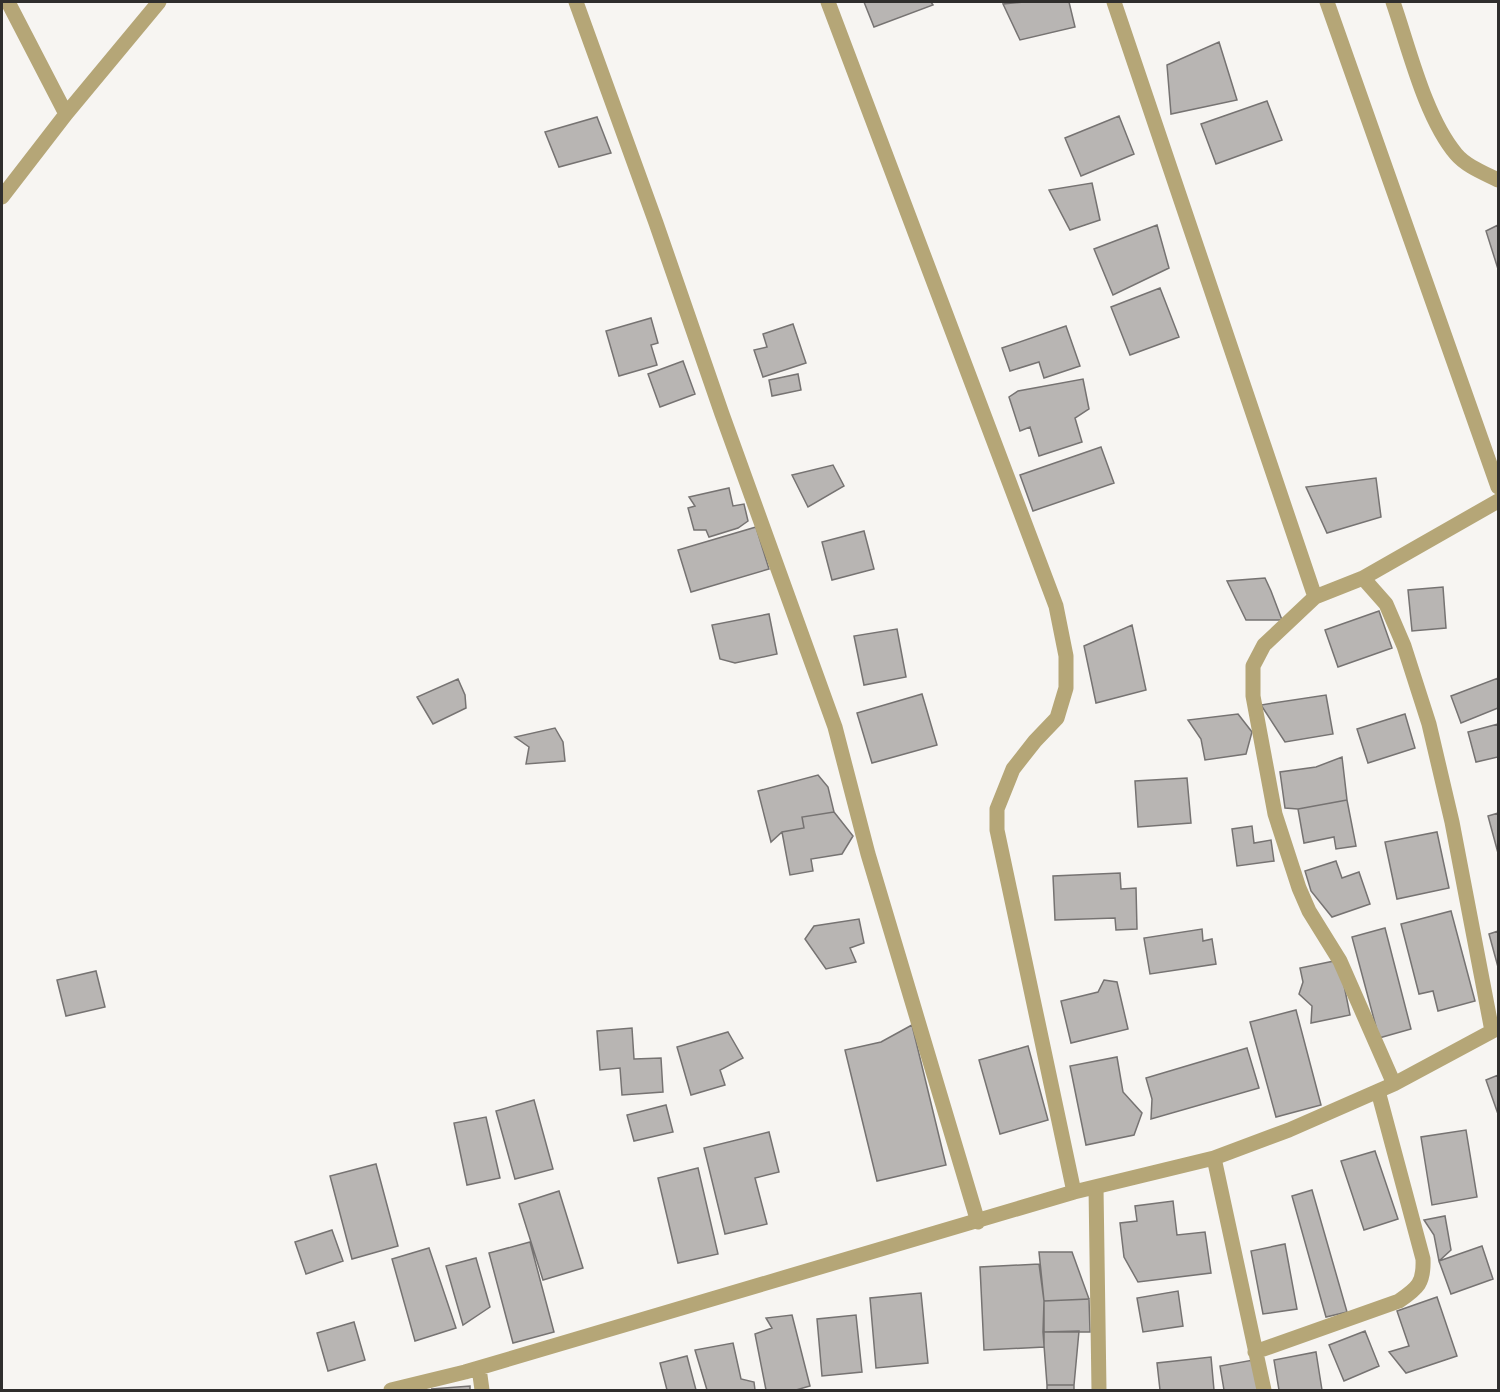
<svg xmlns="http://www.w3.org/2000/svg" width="1500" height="1392" font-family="'IBM Plex Serif',serif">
  <rect width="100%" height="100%" fill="#f7f5f2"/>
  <path fill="#b8b5b3" stroke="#767372" stroke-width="1.5" d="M864,2H931L933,5L874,27Z
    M1024,2H1069L1075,27L1020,40L1003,4Z
    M1219,42L1237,100L1171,114L1167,65Z
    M1267,101L1282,140L1216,164L1201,124Z
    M1119,116L1134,154L1081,176L1065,138Z
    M597,117L611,153L559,167L545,132Z
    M1092,183L1100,220L1070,230L1049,190Z
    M1157,225L1169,268L1113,295L1094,249Z
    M1498,225V269L1486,231Z
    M1160,288L1179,337L1130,355L1111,307Z
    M651,318L658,343L651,345L657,365L619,376L606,331Z
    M793,324L806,363L763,377L754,350L767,347L763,334Z
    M1066,326L1080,366L1044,378L1039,362L1010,371L1002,348Z
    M683,361L695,394L660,407L648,374Z
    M798,374L801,390L772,396L769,380Z
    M1083,379L1089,409L1075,418L1082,442L1039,456L1030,427L1020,431L1009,397L1018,391Z
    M1101,447L1114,483L1033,511L1020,475Z
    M833,465L844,486L808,507L792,475Z
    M1376,478L1381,517L1327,533L1306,487Z
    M729,488L733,506L744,504L748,521L738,528L709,537L706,530H694L688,508L695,506L689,497Z
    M756,527L769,569L691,592L678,550Z
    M864,531L874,569L832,580L822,542Z
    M1265,578L1271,591L1282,620H1246L1227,581Z
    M1443,587L1446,628L1412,631L1408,590Z
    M1379,611L1392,648L1338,667L1325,630Z
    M769,614L777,654L735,663L720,659L712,625Z
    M1132,625L1146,690L1096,703L1084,646Z
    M897,629L906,677L864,685L854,636Z
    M1498,678V708L1461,723L1451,696Z
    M458,679L465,695L466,708L433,724L417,697Z
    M922,694L937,745L872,763L857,713Z
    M1326,695L1333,734L1285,742L1261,705Z
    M1238,714L1252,732L1246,754L1205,760L1201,739L1188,720Z
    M1405,714L1415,748L1368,763L1357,729Z
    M1498,724V757L1476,762L1468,732Z
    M555,728L563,742L565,761L526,764L529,747L515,737Z
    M1342,757L1347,800L1298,809L1285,808L1280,772L1316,767Z
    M818,775L828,787L834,812L802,817L804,828L782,832L771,842L758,791Z
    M1187,778L1191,823L1138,827L1135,781Z
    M1347,800L1356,846L1336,849L1334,837L1304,843L1298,809Z
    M834,812L853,836L842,854L811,859L813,871L790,875L782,832L804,828L802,817Z
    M1498,813V853L1488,816Z
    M1252,826L1254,843L1271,840L1274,861L1237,866L1232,829Z
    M1437,832L1449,888L1397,899L1385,842Z
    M1336,861L1342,878L1359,872L1370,904L1332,917L1311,891L1305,871Z
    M1120,873L1121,889L1136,888L1137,929L1116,930L1115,918L1055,920L1053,876Z
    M1451,911L1475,1001L1438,1011L1433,991L1419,994L1401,924Z
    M859,919L864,943L850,948L856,962L826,969L805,939L814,926Z
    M1385,928L1411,1029L1379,1038L1352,937Z
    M1202,929L1203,941L1212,939L1216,964L1150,974L1144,938Z
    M1498,931V967L1489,934Z
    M1339,960L1350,1015L1311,1023L1312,1006L1299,994L1303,982L1300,968Z
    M96,971L105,1007L66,1016L57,980Z
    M1104,980L1117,982L1128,1029L1071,1043L1061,1001L1098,992Z
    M1296,1010L1321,1105L1276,1117L1250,1022Z
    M912,1025L946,1165L877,1181L845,1050L881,1042Z
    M632,1028L634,1059L661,1058L663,1092L622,1095L620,1068L600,1070L597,1031Z
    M728,1032L743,1058L720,1070L725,1085L691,1095L677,1047Z
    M1028,1046L1048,1120L1000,1134L979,1060Z
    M1247,1048L1259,1088L1151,1119L1152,1099L1146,1078Z
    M1117,1057L1123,1092L1142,1113L1134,1135L1086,1145L1070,1066Z
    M1498,1075V1114L1486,1080Z
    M534,1100L553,1169L515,1179L496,1111Z
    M666,1105L673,1132L634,1141L627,1115Z
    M486,1117L500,1178L467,1185L454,1123Z
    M1466,1130L1477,1197L1432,1205L1421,1137Z
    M769,1132L779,1172L755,1178L767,1224L725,1234L704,1148Z
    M1375,1151L1398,1219L1364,1230L1341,1161Z
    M376,1164L398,1246L352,1259L330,1176Z
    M698,1168L718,1254L678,1263L658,1178Z
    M1312,1190L1347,1312L1326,1317L1292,1196Z
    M559,1191L583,1268L543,1280L519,1204Z
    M1173,1201L1177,1235L1205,1232L1211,1273L1138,1282L1124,1257L1120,1223L1137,1221L1135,1206Z
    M1445,1216L1451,1250L1439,1261L1434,1235L1424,1220Z
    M332,1230L343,1261L306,1274L295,1242Z
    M530,1242L554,1332L513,1343L489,1253Z
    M1285,1244L1297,1309L1263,1314L1251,1251Z
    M1482,1246L1493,1279L1451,1294L1439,1261Z
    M429,1248L456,1328L415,1341L392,1259Z
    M1039,1252H1072L1089,1299L1044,1301Z
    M476,1258L490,1307L463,1325L446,1266Z
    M1039,1264L1044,1301V1347L984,1350L980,1267Z
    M1178,1291L1183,1326L1143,1332L1137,1298Z
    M921,1293L928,1363L876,1368L870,1298Z
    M1437,1297L1457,1356L1406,1373L1389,1352L1409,1346L1397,1311Z
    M1089,1299L1090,1332H1043L1044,1301Z
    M792,1315L810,1386L796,1390H766L755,1334L772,1328L766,1318Z
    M856,1315L862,1372L822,1376L817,1319Z
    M354,1322L365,1360L328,1371L317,1333Z
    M1079,1331L1074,1385H1047L1043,1332Z
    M1365,1331L1379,1366L1344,1381L1329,1345Z
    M733,1343L741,1379L754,1382L755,1390H707L695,1350Z
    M1316,1352L1322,1390H1279L1274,1360Z
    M687,1356L696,1390H667L660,1363Z
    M1211,1357L1214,1390H1160L1157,1363Z
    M1253,1360L1259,1390H1224L1220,1366Z
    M1047,1385H1074V1390H1047Z
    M470,1386V1390L431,1389Z"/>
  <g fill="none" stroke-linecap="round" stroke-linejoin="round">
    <path stroke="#b5a677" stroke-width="15" d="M8,2L66,114
      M576,2L656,223L722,414L835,727L868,854L978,1222
      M828,2L1056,606L1066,656V688L1057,718L1035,741L1013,769L997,809V830L1074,1192
      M1114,2L1315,597L1363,578L1386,604L1404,646L1429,724L1452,822L1492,1031
      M1327,2L1498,487
      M1393,2C1409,48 1425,117 1456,154C1466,166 1484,173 1498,180
      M2,197L66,114L159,2
      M1363,578L1498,501
      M1315,597L1264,645L1253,666V696L1275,814L1299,888L1309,911L1340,961L1394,1084
      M1214,1158L1264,1390
      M1096,1187L1099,1390
      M1255,1352L1399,1301C1418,1288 1424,1283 1423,1259L1378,1091
      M479,1368L482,1390
      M391,1390L465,1372L1074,1192L1214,1158L1289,1130L1394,1084L1498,1028"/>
  </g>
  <rect width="1500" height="1392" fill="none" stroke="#2f2e2d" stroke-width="6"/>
</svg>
